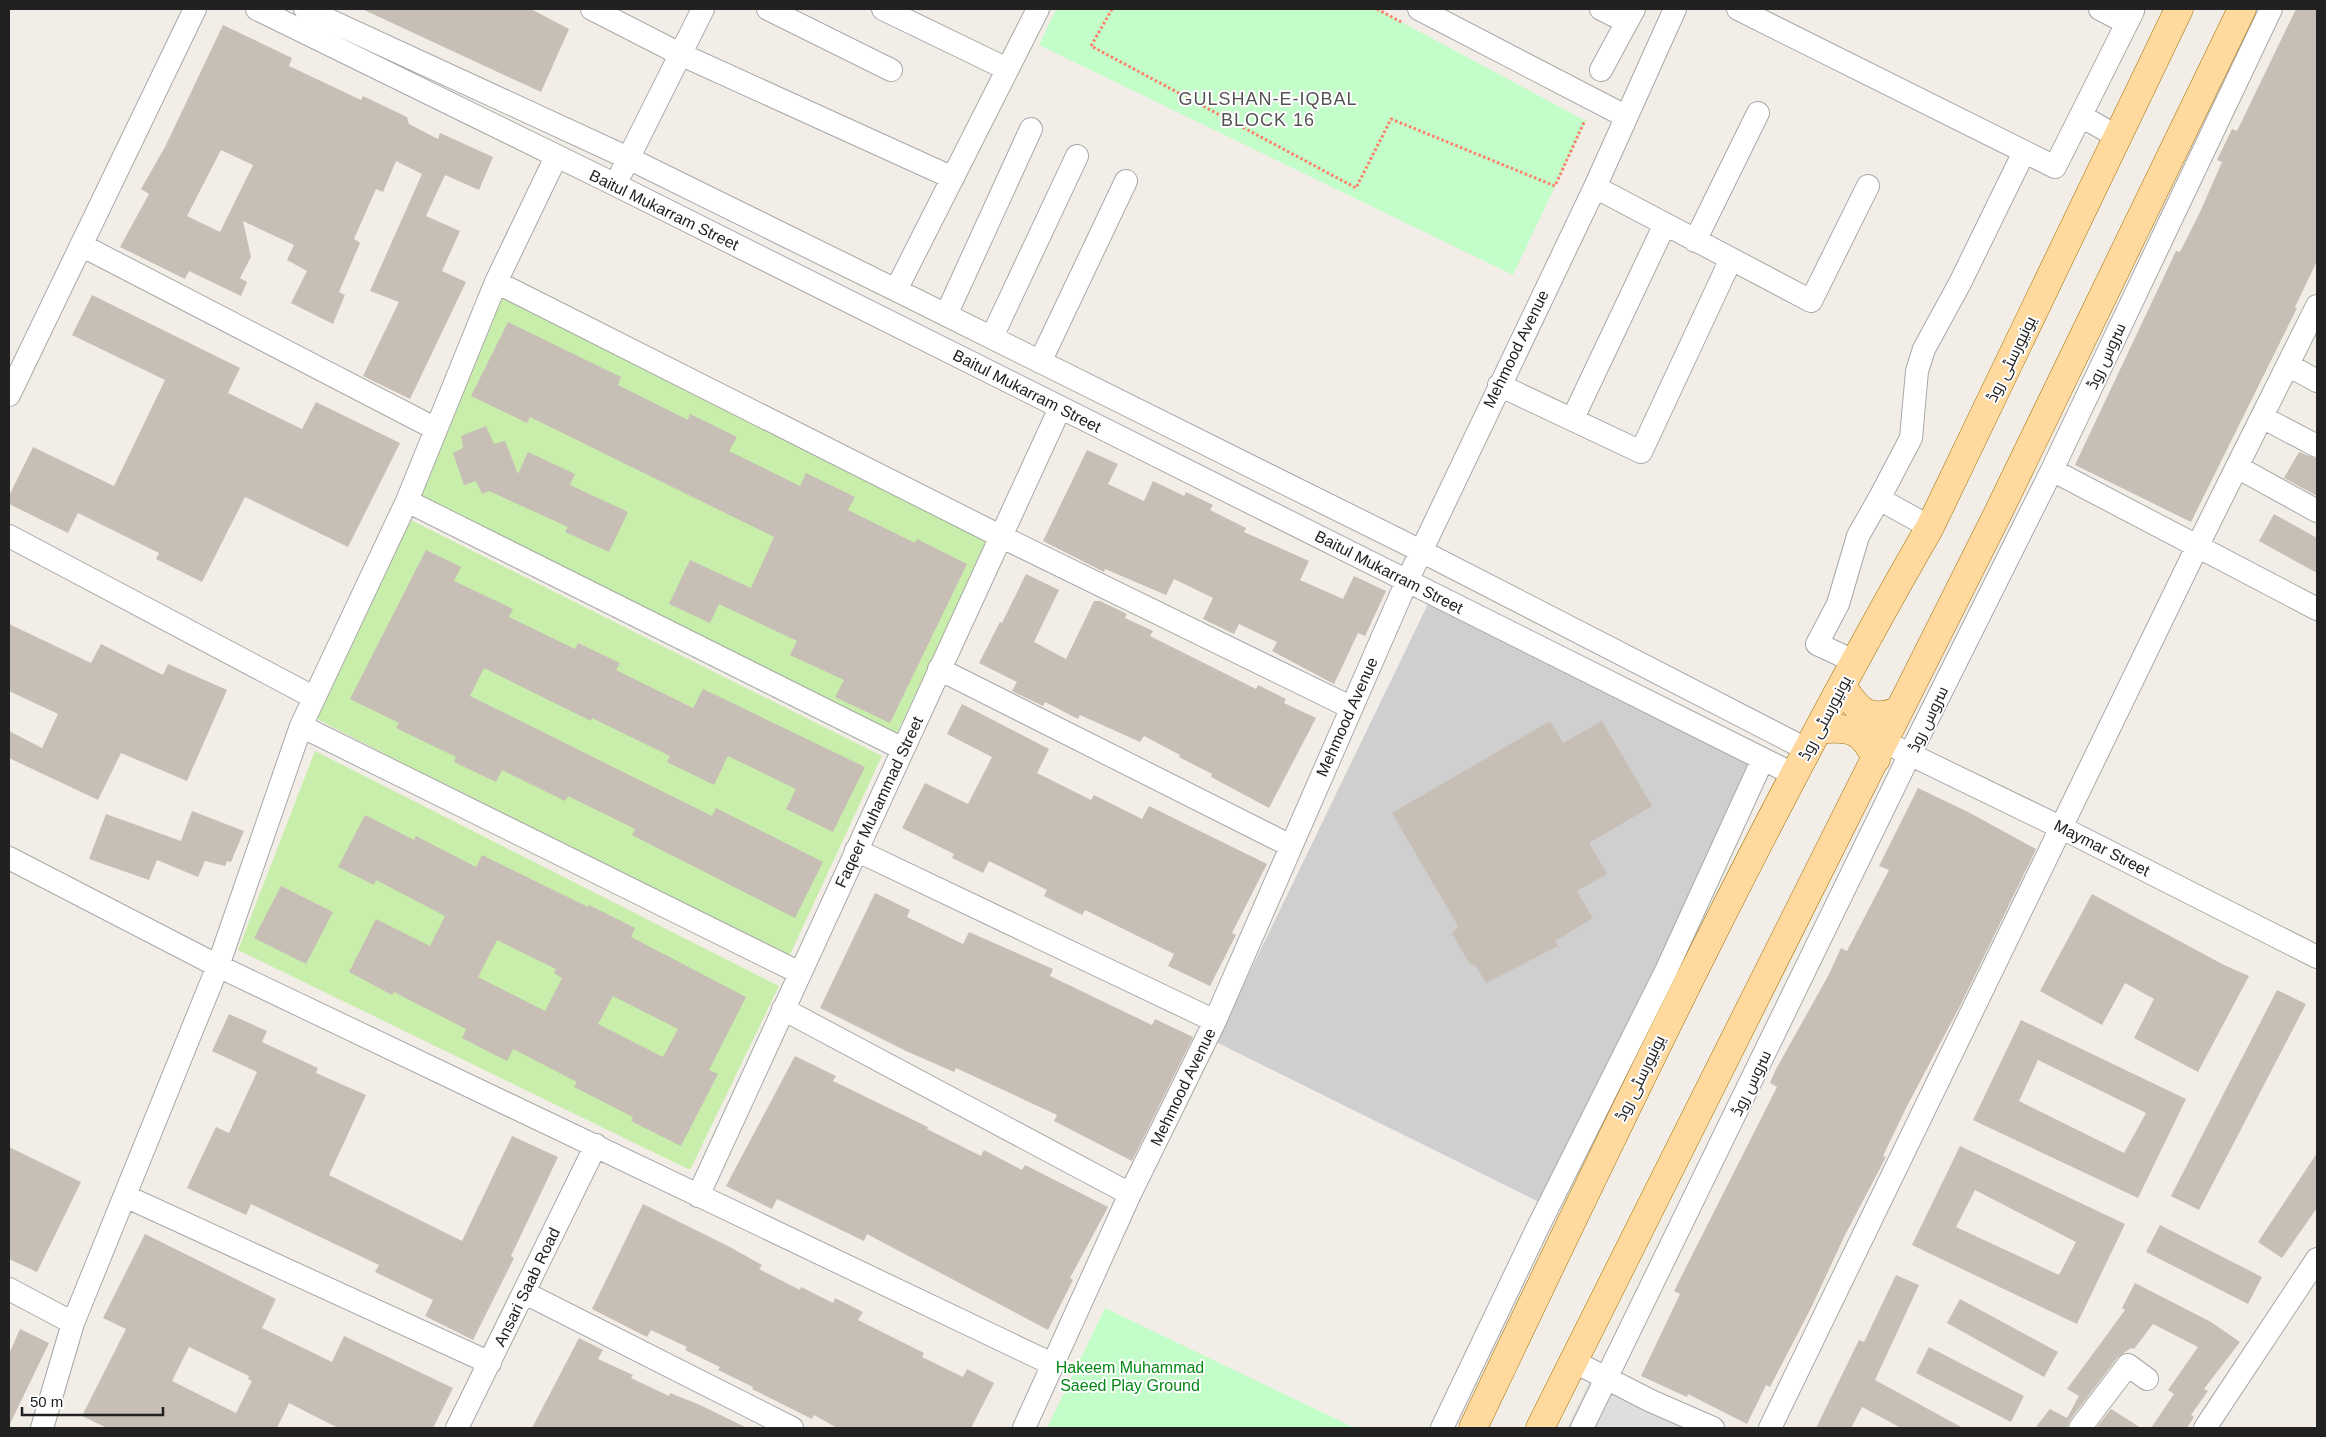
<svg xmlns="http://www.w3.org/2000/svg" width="2326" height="1437" font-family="Helvetica,Cairo,sans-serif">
  <rect width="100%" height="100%" fill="#f2eee7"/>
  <path fill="#dfdede" d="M1595,1371L1709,1428H1567Z"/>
  <path fill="#cfcfcf" d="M1428,604L1760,761L1549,1207L1216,1042Z"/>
  <path fill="#c9eeab" d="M500,297L988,541L896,735L413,493Z
    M405,517L882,756L787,961L317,719Z
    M315,751L779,986L690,1170L238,950Z"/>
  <path fill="#c3fdc9" d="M1056,9H1377L1586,121L1513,275L1039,45Z
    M1105,1308L1355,1428H1047Z"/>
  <path fill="#c7beb6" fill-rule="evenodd" d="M362,9H531L569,29L541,92Z
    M2296,9H2317V261L2295,307L2297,308L2191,522L2075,465L2176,251L2180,252L2200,212L2222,162L2217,160L2232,129L2237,131Z
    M223,25L292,58L289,66L361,100L363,96L407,117L409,124L438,139L440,133L493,157L479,190L445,175L426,216L460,231L442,271L466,282L410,399L363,376L399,302L370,291L422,174L396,161L383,192L376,189L354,239L360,243L339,292L345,295L333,324L291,303L307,271L287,260L294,245L243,221L251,257L240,278L247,282L241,296L189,271L185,279L120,247L149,194L141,189L165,147ZM221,150L253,165L220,232L187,216Z
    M92,295L240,368L228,393L302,429L316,402L400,443L348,547L245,497L202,582L156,559L159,553L78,513L68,533L9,504V496L33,447L114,486L165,380L72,335Z
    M508,322L621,377L618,385L688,420L690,414L737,437L729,451L800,486L806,473L855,497L848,510L915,543L917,539L967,564L890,723L835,697L844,680L790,655L797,641L719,604L710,623L669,604L690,560L751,588L774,537L530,417L527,423L471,396Z
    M486,426L494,444L505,441L518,474L528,452L575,474L570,485L628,512L609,552L565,532L568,527L489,491L482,494L476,481L464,485L453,453L463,448L461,436Z
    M1087,450L1118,464L1108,484L1144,501L1153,481L1184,496L1186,492L1213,505L1210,510L1246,528L1244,532L1309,561L1300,580L1343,599L1354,576L1386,591L1365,636L1358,633L1334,684L1272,651L1277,642L1239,624L1234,634L1203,619L1213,598L1174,579L1166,595L1105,569L1104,572L1043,541Z
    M2299,452L2317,459V496L2284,478Z
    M2274,514L2317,538V573L2259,541Z
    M426,550L461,567L454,581L513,609L509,617L575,649L578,643L620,663L616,670L693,708L703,689L865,767L833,832L786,809L796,789L728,756L714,785L667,762L670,756L592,718L591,721L484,668L470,696L712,816L716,808L823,862L795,918L632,835L635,829L568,796L565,801L502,770L496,782L454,762L456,757L396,728L399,723L350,699Z
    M1026,574L1059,590L1034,642L1066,659L1094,601H1100L1127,614L1125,618L1153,631L1150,636L1256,689L1258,685L1286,699L1284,703L1316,718L1269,808L1211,777L1212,774L1179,757L1180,755L1144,736L1140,742L1080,715L1078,719L1045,702L1043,706L1012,691L1017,682L979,663L1000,622L1002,623Z
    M9,624L91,663L101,644L163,675L168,664L227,690L187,781L121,753L98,800L9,758V731L42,748L58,714L9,691Z
    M962,704L1049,749L1037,773L1091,800L1094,795L1142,819L1149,806L1267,864L1232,933L1236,935L1210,986L1168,966L1174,954L1085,910L1082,915L1044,896L1047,890L989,861L983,873L952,858L954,854L902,828L925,783L968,804L992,757L947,734Z
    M1550,721L1563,743L1602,721L1652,806L1589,843L1607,874L1577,891L1593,918L1555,941L1558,946L1486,983L1475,965L1470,964L1452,934L1458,926L1392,813Z
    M1918,788L1970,813L2036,849L1960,1006L1907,1106L1883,1156L1886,1157L1845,1235L1810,1310L1770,1387L1766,1385L1747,1424L1688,1394L1687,1397L1641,1376L1680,1294L1674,1291L1777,1087L1770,1083L1775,1071L1828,976L1841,948L1847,951L1889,870L1879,866Z
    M192,811L244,831L231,862L227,861L225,866L205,861L198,877L157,860L149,880L89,859L106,814L181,841Z
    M365,815L414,840L416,836L476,867L482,855L588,907L589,905L635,928L631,937L746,997L709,1070L718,1074L681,1146L631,1121L633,1117L574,1087L577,1082L513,1049L507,1061L462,1038L466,1029L394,992L392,995L349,972L376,919L430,946L445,916L376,880L374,885L338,867ZM497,940L556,969L554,973L562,978L545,1011L478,977ZM613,996L678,1029L663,1057L598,1024Z
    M281,886L333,912L306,964L254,938Z
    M875,893L910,910L907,917L963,944L969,932L1053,969L1050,976L1152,1025L1155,1019L1193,1037L1132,1161L1054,1121L1057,1115L956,1068L954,1072L906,1051L820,1008Z
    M2092,894L2224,965L2249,976L2198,1072L2134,1038L2154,999L2125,983L2102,1025L2040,991Z
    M2277,990L2306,1004L2199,1210L2171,1196Z
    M229,1014L267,1031L262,1042L318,1068L316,1073L366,1095L329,1175L462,1241L512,1136L558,1157L511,1256L514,1258L473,1340L425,1316L433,1300L375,1272L379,1265L251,1204L246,1215L187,1188L216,1127L229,1133L257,1072L212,1051Z
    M2021,1020L2186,1099L2138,1198L1973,1120ZM2038,1060L2146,1113L2124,1153L2019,1101Z
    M795,1056L836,1076L833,1081L928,1127L927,1129L981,1156L984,1150L1022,1170L1025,1165L1108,1207L1070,1278L1073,1280L1048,1330L867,1234L864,1241L777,1199L772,1209L726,1186Z
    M1960,1146L2125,1224L2077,1324L1912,1245ZM1975,1190L2076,1242L2059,1275L1956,1227Z
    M9,1147L81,1182L37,1272L9,1259Z
    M2317,1153V1208L2282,1258L2258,1242Z
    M643,1204L728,1246L762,1265L759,1269L800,1290L801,1287L833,1303L835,1298L863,1312L858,1320L924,1353L922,1357L963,1377L967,1369L994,1383L971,1428H837L814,1415L812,1419L752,1389L753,1387L718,1370L720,1367L685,1350L687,1347L651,1330L647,1337L592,1309Z
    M2160,1225L2262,1277L2248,1304L2146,1252Z
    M145,1234L276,1299L262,1328L332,1362L344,1336L453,1388L433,1428H338L289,1403L277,1428H107L82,1416L126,1329L103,1318ZM189,1347L249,1376L248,1379L252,1381L236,1413L172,1381Z
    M1896,1275L1919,1285L1875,1380L1963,1428H1901L1862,1407L1851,1428H1816L1859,1340L1864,1342Z
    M2135,1283L2211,1322L2240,1342L2204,1389L2208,1391L2191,1415L2194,1417L2187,1428H2151L2174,1394L2168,1390L2198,1347L2153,1324L2134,1349L2131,1348L2118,1357L2070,1420L2067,1428H2035L2050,1409L2067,1418L2079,1396L2067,1389L2125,1310L2122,1308Z
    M1960,1299L2058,1352L2044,1377L1947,1323Z
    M20,1329L49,1343L9,1426V1354Z
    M579,1338L603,1350L598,1359L633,1375L631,1378L669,1396L670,1393L700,1405L747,1428H532Z
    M1929,1347L2024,1396L2011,1422L1916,1373Z
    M2111,1409L2141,1428H2096Z"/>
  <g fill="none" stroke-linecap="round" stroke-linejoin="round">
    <defs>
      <path id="minor" d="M257,9L616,185L1795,775
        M305,9L628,158L896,290L1421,551L1808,750
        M592,9L680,54L953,178
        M768,9L891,70
        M883,9L1007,69
        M1419,9L1625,116
        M1601,9L1627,22
        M1738,9L2055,167L2127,23
        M2100,9L2127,23L2133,11
        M1601,70L1634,9
        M2081,116L2118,137
        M622,171L703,9
        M1595,187L1811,301L1868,186
        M1695,241L1758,113
        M81,245L436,429
        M496,282L1000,536L1350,707
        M896,290L1038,9
        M946,315L1031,129
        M992,337L1077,156
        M1040,362L1126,181
        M2288,365L2317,381
        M1499,385L1641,452L1731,259
        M9,395L195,9
        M2262,417L2317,446
        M1573,418L1665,224
        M2237,467L2317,511
        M2052,470L2317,609
        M407,501L903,749
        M1930,527L1879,499L1911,438L1917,371L1924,349L1960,283L2024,152
        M9,536L313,697
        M1856,662L1817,644L1838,604L1858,536L1879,499
        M939,669L1291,846
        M301,726L800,973
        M1897,748L2062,828L2317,957
        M856,850L1215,1021
        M9,858L218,966L1052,1364
        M783,1009L1130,1194
        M125,1196L490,1363
        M698,1196L1060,408
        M9,1289L73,1323
        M525,1293L792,1428
        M1573,1361L1651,1401L1713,1428
        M42,1428L73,1323L218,966L301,726L407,501L496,282L556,157
        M457,1428L596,1145
        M1024,1428L1130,1194L1215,1021L1407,581L1595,187L1675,9
        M1442,1428L1537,1229L1666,971L1763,759
        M1582,1428L1910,754L2052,470L2271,9
        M1770,1428L2198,545L2317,306
        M2080,1428L2128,1365L2147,1379
        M2205,1428L2317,1259"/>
      <path id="major" d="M1842,686C1859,712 1868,722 1899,711
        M1819,730C1850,726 1863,730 1876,759
        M1473,1428C1618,1124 1762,819 1930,527L2179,9
        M1540,1428L1998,513L2242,9"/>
    </defs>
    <use href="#minor" stroke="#a8a8a8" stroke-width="24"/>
    <use href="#major" stroke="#9d6f00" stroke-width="29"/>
    <path stroke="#ff7f6a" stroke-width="3" stroke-dasharray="2.5 2.5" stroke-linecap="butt" d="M1112,9L1091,46L1356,188L1391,119L1555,186L1585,120
      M1377,9L1403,23"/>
    <use href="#minor" stroke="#fff" stroke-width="22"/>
    <use href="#major" stroke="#ffd99e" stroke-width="28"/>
  </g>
  <g text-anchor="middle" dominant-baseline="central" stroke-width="4" stroke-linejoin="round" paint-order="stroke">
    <g font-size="16" fill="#212121" stroke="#fff">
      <text transform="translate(664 210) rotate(26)">Baitul Mukarram Street</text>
      <text transform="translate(1516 349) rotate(-64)">Mehmood Avenue</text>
      <text transform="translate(2106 356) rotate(-65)">سروس روڈ</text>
      <text transform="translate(2011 359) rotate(-64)">یونیورسٹی روڈ</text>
      <text transform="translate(1027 391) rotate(27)">Baitul Mukarram Street</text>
      <text transform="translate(1389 572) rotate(27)">Baitul Mukarram Street</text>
      <text transform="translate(1347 717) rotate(-66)">Mehmood Avenue</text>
      <text transform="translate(1825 718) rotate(-62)">یونیورسٹی روڈ</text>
      <text transform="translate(1928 719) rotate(-64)">سروس روڈ</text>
      <text transform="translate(879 802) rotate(-65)">Faqeer Muhammad Street</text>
      <text transform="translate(2102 848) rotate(27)">Maymar Street</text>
      <text transform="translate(1640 1078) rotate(-64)">یونیورسٹی روڈ</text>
      <text transform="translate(1751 1083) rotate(-64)">سروس روڈ</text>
      <text transform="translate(1183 1087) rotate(-64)">Mehmood Avenue</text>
      <text transform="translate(527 1287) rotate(-64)">Ansari Saab Road</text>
    </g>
    <g font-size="16" fill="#058815" stroke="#fff">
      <text x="1130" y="1367">Hakeem Muhammad<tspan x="1130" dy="18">Saeed Play Ground</tspan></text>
    </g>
    <g font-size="18" letter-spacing="1" fill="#545454" stroke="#fff">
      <text x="1268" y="99">GULSHAN-E-IQBAL<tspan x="1268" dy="21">BLOCK 16</tspan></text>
    </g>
  </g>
  <rect width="2326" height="1437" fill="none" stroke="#212121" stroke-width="20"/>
  <path d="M22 1407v8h141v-8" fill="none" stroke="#212121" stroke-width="2.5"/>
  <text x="30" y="1407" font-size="15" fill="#212121" stroke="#ffffff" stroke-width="4" paint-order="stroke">50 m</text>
</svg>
